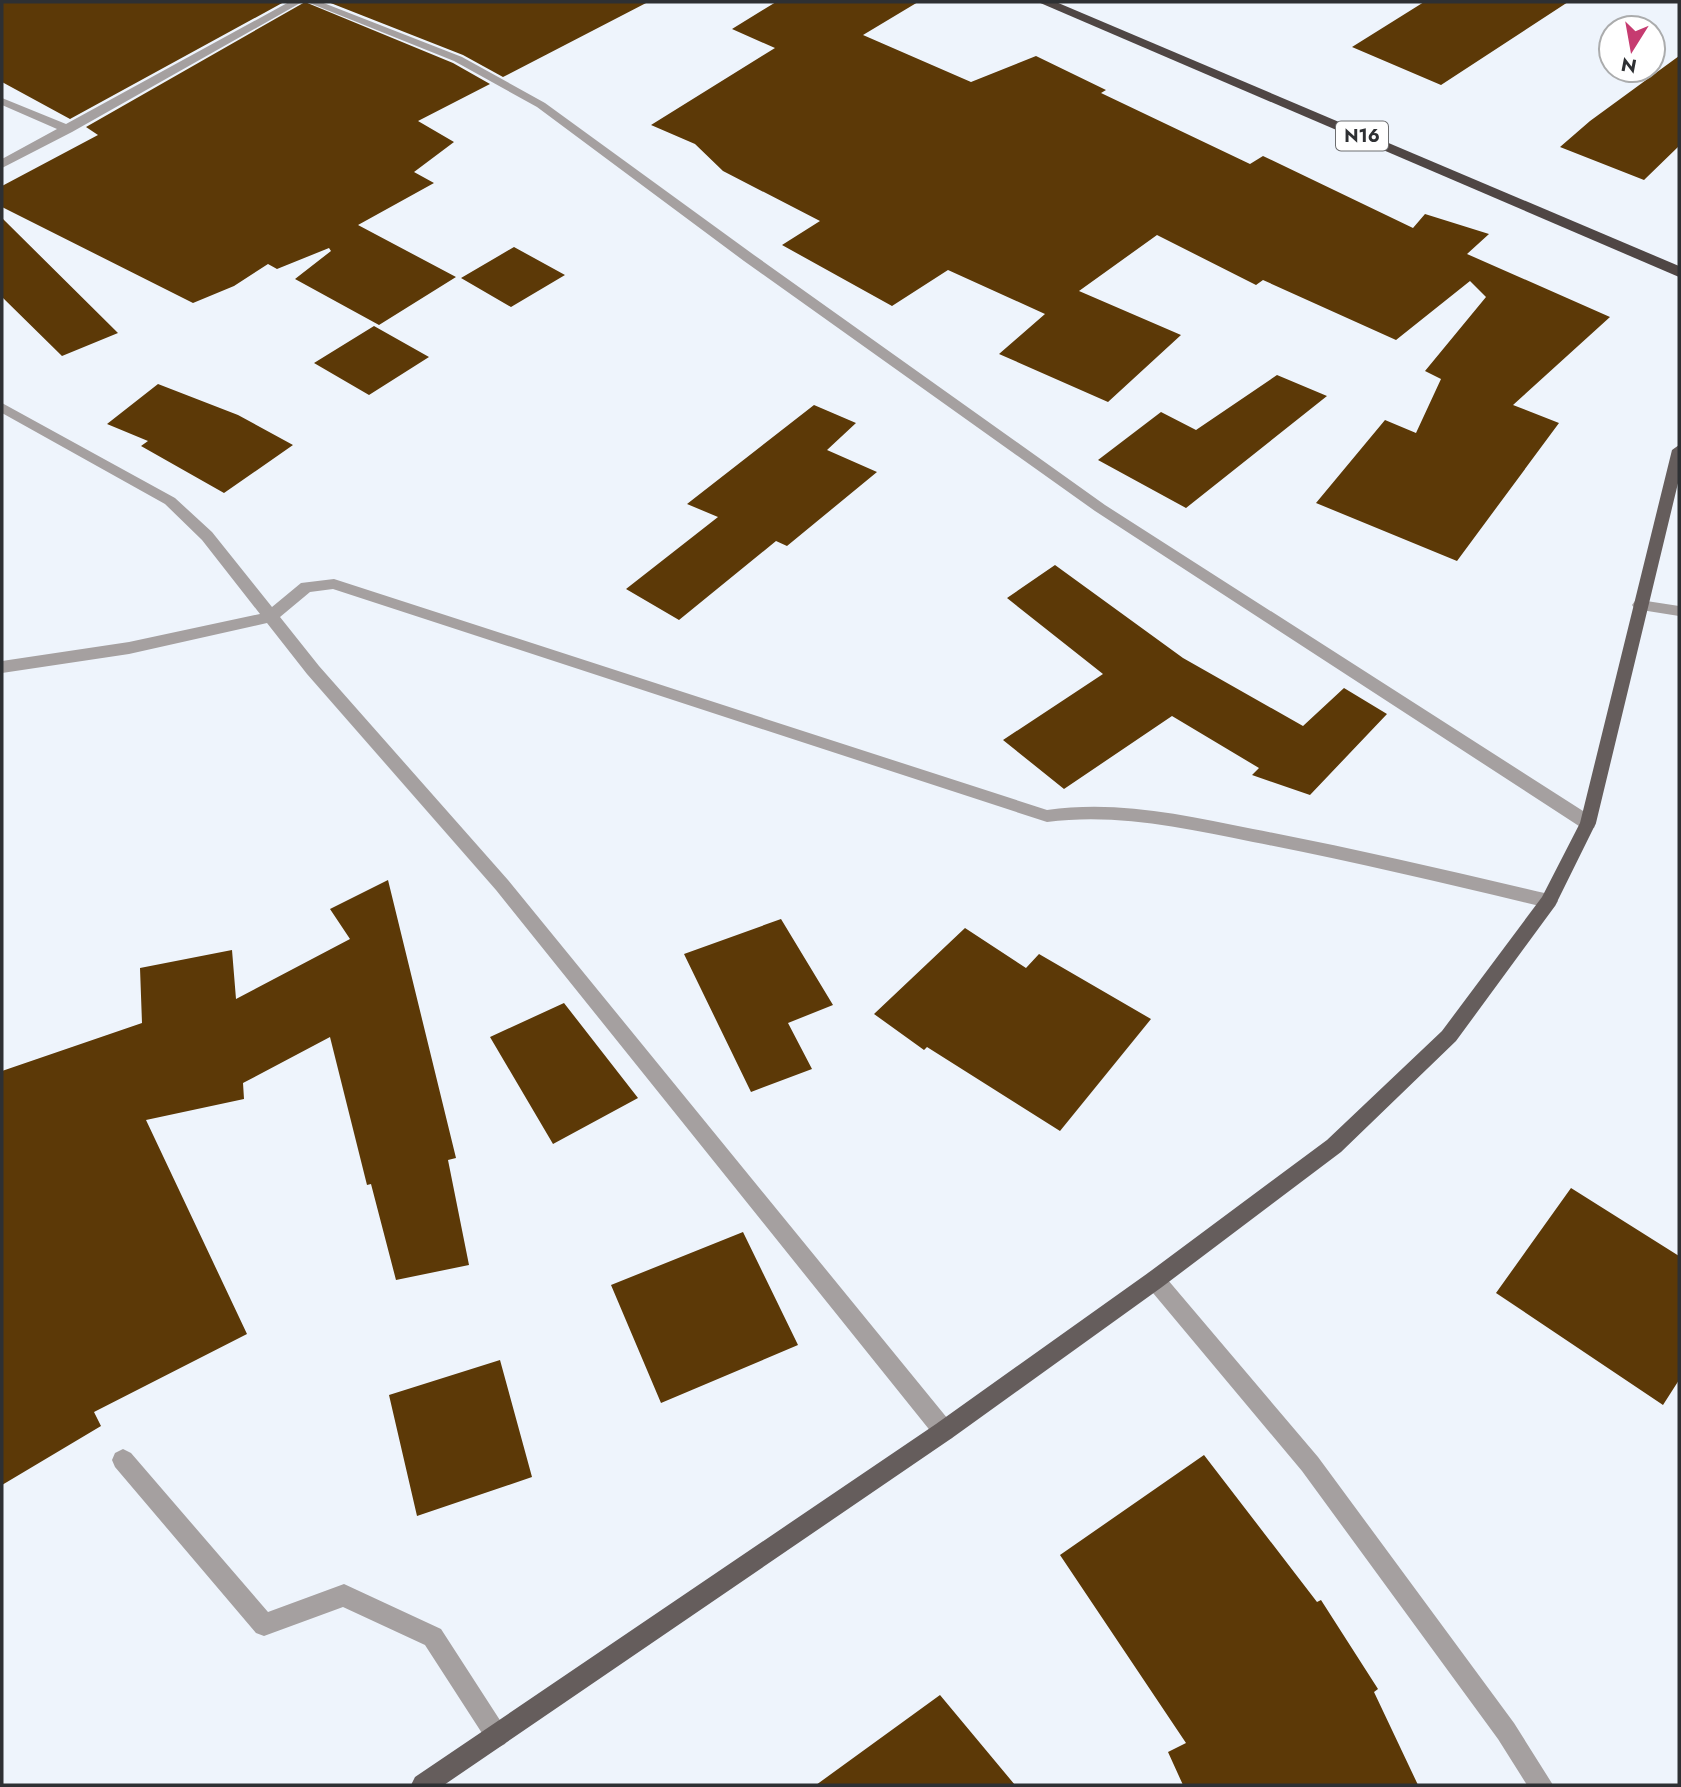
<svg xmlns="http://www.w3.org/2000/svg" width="1681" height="1787" font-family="Jost,sans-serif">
  <rect width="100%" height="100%" fill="#eef4fc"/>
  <path fill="#5c3907" d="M2,2H284L70,119L2,82Z
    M305,2L453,63L490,84L418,121L454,142L414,172L434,183L358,225L456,277L379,325L295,279L331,251L329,248L277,269L268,264L234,286L193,303L2,207V186L98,135L86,127Z
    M328,2H648L503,77L463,55Z
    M776,2H918L863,35L971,82L1036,56L1106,90L1101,93L1250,164L1263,156L1413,228L1425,214L1489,234L1467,254L1610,317L1513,405L1559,423L1457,561L1316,503L1385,420L1416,433L1441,379L1425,371L1486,297L1470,281L1396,340L1263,280L1256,285L1157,235L1079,291L1181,335L1108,402L999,354L1045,314L948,270L892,306L782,245L820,221L723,171L695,144L651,125L775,48L732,29Z
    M1424,2H1568L1441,85L1352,47Z
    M1679,56V146L1644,180L1560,147L1590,121Z
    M2,218L118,333L62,356L2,297Z
    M514,247L565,275L511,307L461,278Z
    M374,326L429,357L369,395L314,363Z
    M1277,375L1327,396L1186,508L1098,460L1161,412L1196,430Z
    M158,384L238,415L293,445L224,493L141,446L148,441L107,424Z
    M814,405L856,423L827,450L877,472L787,546L776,541L679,620L626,589L718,517L687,504Z
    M1055,565L1183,658L1303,726L1344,688L1387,714L1310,795L1252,775L1259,768L1172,716L1064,789L1003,740L1103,674L1007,598Z
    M388,880L456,1158L448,1160L469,1265L396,1280L371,1184L367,1185L330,1037L243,1083L244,1099L146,1120L247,1334L94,1412L101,1426L2,1485V1071L142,1023L140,968L232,950L236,999L350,939L330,909Z
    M781,919L833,1005L788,1023L812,1069L751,1092L684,954Z
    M965,928L1026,968L1039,954L1151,1019L1060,1131L927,1047L924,1050L874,1014Z
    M564,1003L638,1098L553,1144L490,1037Z
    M1571,1188L1679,1256V1380L1663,1405L1496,1293Z
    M743,1232L798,1345L661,1403L611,1285Z
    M500,1360L532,1477L417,1516L389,1395Z
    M1204,1455L1317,1602L1321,1600L1378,1689L1374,1692L1418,1785H1183L1168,1752L1186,1743L1060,1555Z
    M940,1695L1015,1785H816Z"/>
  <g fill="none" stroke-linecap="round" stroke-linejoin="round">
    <path fill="#a5a0a0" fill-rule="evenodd" d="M289,2H302L72,132L2,168V159L57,129L2,105V98L66,124Z
      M307,2H321L462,57L545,103L754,255L1105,505L1594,818L1596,823L1594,828H1582L1095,511L744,261L537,107L454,61Z
      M2,403L175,498L212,532L272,607L301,583L334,579L1047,810C1117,800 1184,815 1253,829C1352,848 1450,871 1549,894L1555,896L1558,901L1555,906L1549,908C1450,885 1352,861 1253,842C1184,828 1117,813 1047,822L333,589L310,592L280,617L319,666L508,880L952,1424L955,1431L952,1438L944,1441L936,1438L496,890L307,674L267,623L129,654L2,673V661L129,642L260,614L202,540L165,504L2,413Z
      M1640,600L1679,606V616L1635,609L1632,605L1635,601Z
      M1155,1271L1162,1273L1318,1457L1514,1723L1553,1785H1527L1498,1739L1302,1471L1148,1287L1145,1280L1148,1273Z
      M123,1449L131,1453L268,1612L344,1584L441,1629L505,1728L509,1736L505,1744L497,1748L489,1744L425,1645L343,1607L264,1636L256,1633L115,1467L112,1460L115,1453Z"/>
    <path fill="#655d5c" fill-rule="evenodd" d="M1679,445V479L1596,823L1555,906L1456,1041L1341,1152L1162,1287L952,1438L444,1785H411L415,1777L936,1424L1148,1273L1327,1140L1442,1031L1542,897L1580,823L1672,450Z"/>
    <path fill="#4f4644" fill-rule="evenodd" d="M1038,2H1056L1679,266V277Z"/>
  </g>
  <g text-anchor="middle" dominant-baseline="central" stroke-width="7" stroke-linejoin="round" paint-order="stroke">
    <rect fill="#fff" stroke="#6d6e70" stroke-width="2" x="1336" y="121.5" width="52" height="29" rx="5"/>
    <g font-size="18" font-weight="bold" fill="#2e3033">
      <text x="1362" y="136">N16</text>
    </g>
  </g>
  <rect width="1681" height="1787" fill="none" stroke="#2e3033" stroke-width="7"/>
  <g transform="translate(1632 49) rotate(191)"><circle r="33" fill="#ffffff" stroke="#abacad" stroke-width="2"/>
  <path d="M0-5L12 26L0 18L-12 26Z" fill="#c63b70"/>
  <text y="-10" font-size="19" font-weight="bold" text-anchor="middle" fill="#2e3033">N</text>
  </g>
</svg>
